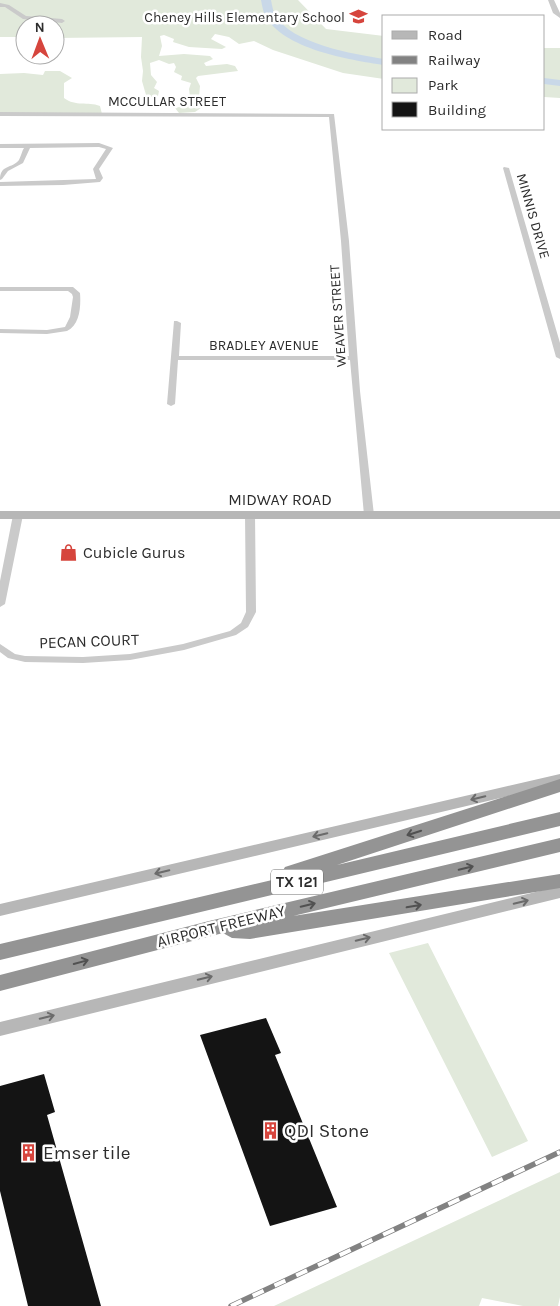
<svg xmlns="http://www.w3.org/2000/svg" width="560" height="1306" font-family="Karla,sans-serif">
  <rect width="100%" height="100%" fill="#fff"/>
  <path fill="#e1e9db" d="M0,0H298L326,29L384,36V79L343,73L273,50L254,41L239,44L229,37L215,34L211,39L226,47L222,49L189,47L173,42L174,39L164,35L160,36L162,46L159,56L184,54L210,56L213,59L204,63L206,66L227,64L235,66L238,71L198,76L196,78L200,86L199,97L202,101L201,108L195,112L179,113L175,108L192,104L184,98L190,97L189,89L191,83L181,80L182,76L174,72L176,67L174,63L169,64L159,60L150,63L151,75L157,82L154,88L159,91L158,96L143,98L146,95L142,81L143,71L141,57L142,37L55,38V25H25V37H0Z
    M544,48H560V98L544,97Z
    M45,71H60L72,78L64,83V98C76,107 87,101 100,106L102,114H0V74L24,73L43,75Z
    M428,943L528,1141L492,1157L389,953Z
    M560,1172V1297L558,1306H523L482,1298L479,1306H274Z"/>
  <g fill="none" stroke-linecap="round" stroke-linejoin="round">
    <path fill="#c9d8e8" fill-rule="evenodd" d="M261,0H271C272,5 273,11 275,15C292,44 353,54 384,59V65C350,60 282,49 265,15C263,11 262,5 261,0Z
      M544,78L560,80V86L544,84Z"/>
  </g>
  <path fill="#141414" d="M266,1018L281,1053L275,1055L337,1207L270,1226L200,1035Z
    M44,1074L55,1112L47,1115L101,1306H28L0,1191V1086Z"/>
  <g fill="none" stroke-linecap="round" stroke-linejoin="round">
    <path fill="#cacaca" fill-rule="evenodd" d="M548,0H554L560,13V18L553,13Z
      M0,3L9,5L26,16L62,19L65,21L62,23L23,19L5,7H0Z
      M0,112L334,114L349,241L360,391L374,515L372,517L369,518L364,515L350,360H178L175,404L171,406L167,404L174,321H177L181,323L179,356H349L341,241L329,117L0,116Z
      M99,143L113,148L99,169L103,178L100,182L63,185L0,186V182L96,179L93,169L106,149L99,147L30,148L23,163L8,171L2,179L0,180C0,164 12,169 19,160C21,156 22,151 24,148H0V144Z
      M504,167L509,168L560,343V359L556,357L503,168Z
      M0,287H73L80,293C81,306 80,325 67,331L47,334L0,333V329L47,330L65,327L70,317L73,297L72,294L68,291H0Z
      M250,511L255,514L256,612L248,627L236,635L184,650L130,660L83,663L25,662L8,658L0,652V644L15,654L25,656L83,657L130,654L183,644L230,631L241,623L246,612L245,514Z
      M18,512L23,515L5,604L0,607V581L13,515Z"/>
    <path fill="#b7b7b7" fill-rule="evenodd" d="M0,511H560V519H0Z
      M560,774V784L0,916V904Z
      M560,886V898L0,1036V1022Z"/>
    <path fill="#949494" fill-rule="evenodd" d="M560,779V792L337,865L560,812V826L0,960V944L285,877L282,872L285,867Z
      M560,838V852L293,916L560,874V888L250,939L232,938L223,933L0,991V975L209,921Z"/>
    <defs>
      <path id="rail" d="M231,1306L560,1152"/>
    </defs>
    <use href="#rail" stroke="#828282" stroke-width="5.5"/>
    <use href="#rail" stroke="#fff" stroke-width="4" stroke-dasharray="12" stroke-linecap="butt"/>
  </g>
  <defs><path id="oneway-shaft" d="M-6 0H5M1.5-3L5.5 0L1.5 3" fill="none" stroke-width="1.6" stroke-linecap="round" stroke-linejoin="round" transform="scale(1.25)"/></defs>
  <g stroke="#6b6b6b">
    <use href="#oneway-shaft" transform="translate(478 798) rotate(167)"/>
    <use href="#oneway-shaft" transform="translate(320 835) rotate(167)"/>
    <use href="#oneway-shaft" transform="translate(162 872) rotate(167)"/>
    <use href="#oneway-shaft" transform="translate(521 902) rotate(-13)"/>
    <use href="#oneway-shaft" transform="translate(363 939) rotate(-14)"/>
    <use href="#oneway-shaft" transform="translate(205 978) rotate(-14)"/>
    <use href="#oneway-shaft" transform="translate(47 1017) rotate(-14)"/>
  </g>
  <g stroke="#515151">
    <use href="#oneway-shaft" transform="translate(414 833) rotate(162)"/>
    <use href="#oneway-shaft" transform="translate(466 868) rotate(-13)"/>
    <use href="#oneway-shaft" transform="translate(308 905) rotate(-13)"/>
    <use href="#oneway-shaft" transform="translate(414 906) rotate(-10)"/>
    <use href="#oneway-shaft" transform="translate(81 962) rotate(-15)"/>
  </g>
  <defs>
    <symbol id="school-bare" viewBox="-9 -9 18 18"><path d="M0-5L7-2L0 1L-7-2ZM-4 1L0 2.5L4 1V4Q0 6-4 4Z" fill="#d6453d" stroke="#fff" stroke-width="2.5" paint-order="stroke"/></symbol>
    <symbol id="shop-bare" viewBox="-9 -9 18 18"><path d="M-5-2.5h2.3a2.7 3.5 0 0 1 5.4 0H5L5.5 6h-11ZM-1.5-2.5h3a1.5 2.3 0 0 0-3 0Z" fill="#d6453d" stroke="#fff" stroke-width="2.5" paint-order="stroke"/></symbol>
    <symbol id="building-bare" viewBox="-9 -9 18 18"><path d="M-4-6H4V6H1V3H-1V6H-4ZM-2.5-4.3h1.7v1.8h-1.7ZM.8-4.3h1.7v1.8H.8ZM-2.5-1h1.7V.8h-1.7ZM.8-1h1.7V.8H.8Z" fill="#d6453d" stroke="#fff" stroke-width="2.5" paint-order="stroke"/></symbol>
  </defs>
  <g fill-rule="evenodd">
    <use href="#school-bare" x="346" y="4" width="25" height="25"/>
    <use href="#shop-bare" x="56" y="540" width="25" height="25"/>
    <use href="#building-bare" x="258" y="1118" width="25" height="25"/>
    <use href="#building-bare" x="16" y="1140" width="25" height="25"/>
  </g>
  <g text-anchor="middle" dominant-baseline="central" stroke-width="5" stroke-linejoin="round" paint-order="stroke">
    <g font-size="14" fill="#2d2d2d" stroke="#fff" text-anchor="end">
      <text x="345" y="17">Cheney Hills Elementary School</text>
    </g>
    <g font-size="14" fill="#2d2d2d" stroke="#fff">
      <text x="167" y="101">MCCULLAR STREET</text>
      <text transform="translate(533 216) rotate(74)">MINNIS DRIVE</text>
      <text transform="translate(338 316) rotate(-94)">WEAVER STREET</text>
      <text x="264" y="345">BRADLEY AVENUE</text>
    </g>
    <rect fill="#fff" stroke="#6c6c6c" stroke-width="1" x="271" y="869.5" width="52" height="25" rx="4"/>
    <g font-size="15" font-weight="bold" fill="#2d2d2d">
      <text x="297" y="882">TX 121</text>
    </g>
    <g font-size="16" fill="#2d2d2d" stroke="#fff">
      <text x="280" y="499">MIDWAY ROAD</text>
      <text transform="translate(89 641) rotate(-2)">PECAN COURT</text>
      <text transform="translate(221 926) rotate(-14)">AIRPORT FREEWAY</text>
    </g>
    <g font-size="16" fill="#2d2d2d" stroke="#fff" text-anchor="start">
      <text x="83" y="552">Cubicle Gurus</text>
    </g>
    <g font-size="19" fill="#2d2d2d" stroke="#fff" text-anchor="start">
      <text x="284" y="1131">QDI Stone</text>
      <text x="43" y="1153">Emser tile</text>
    </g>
  </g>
  <rect x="382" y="15" width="162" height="115" fill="#ffffff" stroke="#ababab"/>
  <rect x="392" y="31" width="25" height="8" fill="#b7b7b7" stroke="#ababab"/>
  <text x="428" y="40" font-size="15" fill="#2d2d2d">Road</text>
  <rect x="392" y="56" width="25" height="8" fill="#828282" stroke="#ababab"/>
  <text x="428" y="65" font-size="15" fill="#2d2d2d">Railway</text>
  <rect x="392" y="78" width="25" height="15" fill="#e1e9db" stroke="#ababab"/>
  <text x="428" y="90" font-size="15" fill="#2d2d2d">Park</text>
  <rect x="392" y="102" width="25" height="15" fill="#141414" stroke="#ababab"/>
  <text x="428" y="115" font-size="15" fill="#2d2d2d">Building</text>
  <g transform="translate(40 40) rotate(359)"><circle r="24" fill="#ffffff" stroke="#ababab"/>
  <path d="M0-4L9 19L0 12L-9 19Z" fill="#d6453d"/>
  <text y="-8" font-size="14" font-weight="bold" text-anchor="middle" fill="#2d2d2d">N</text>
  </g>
</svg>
